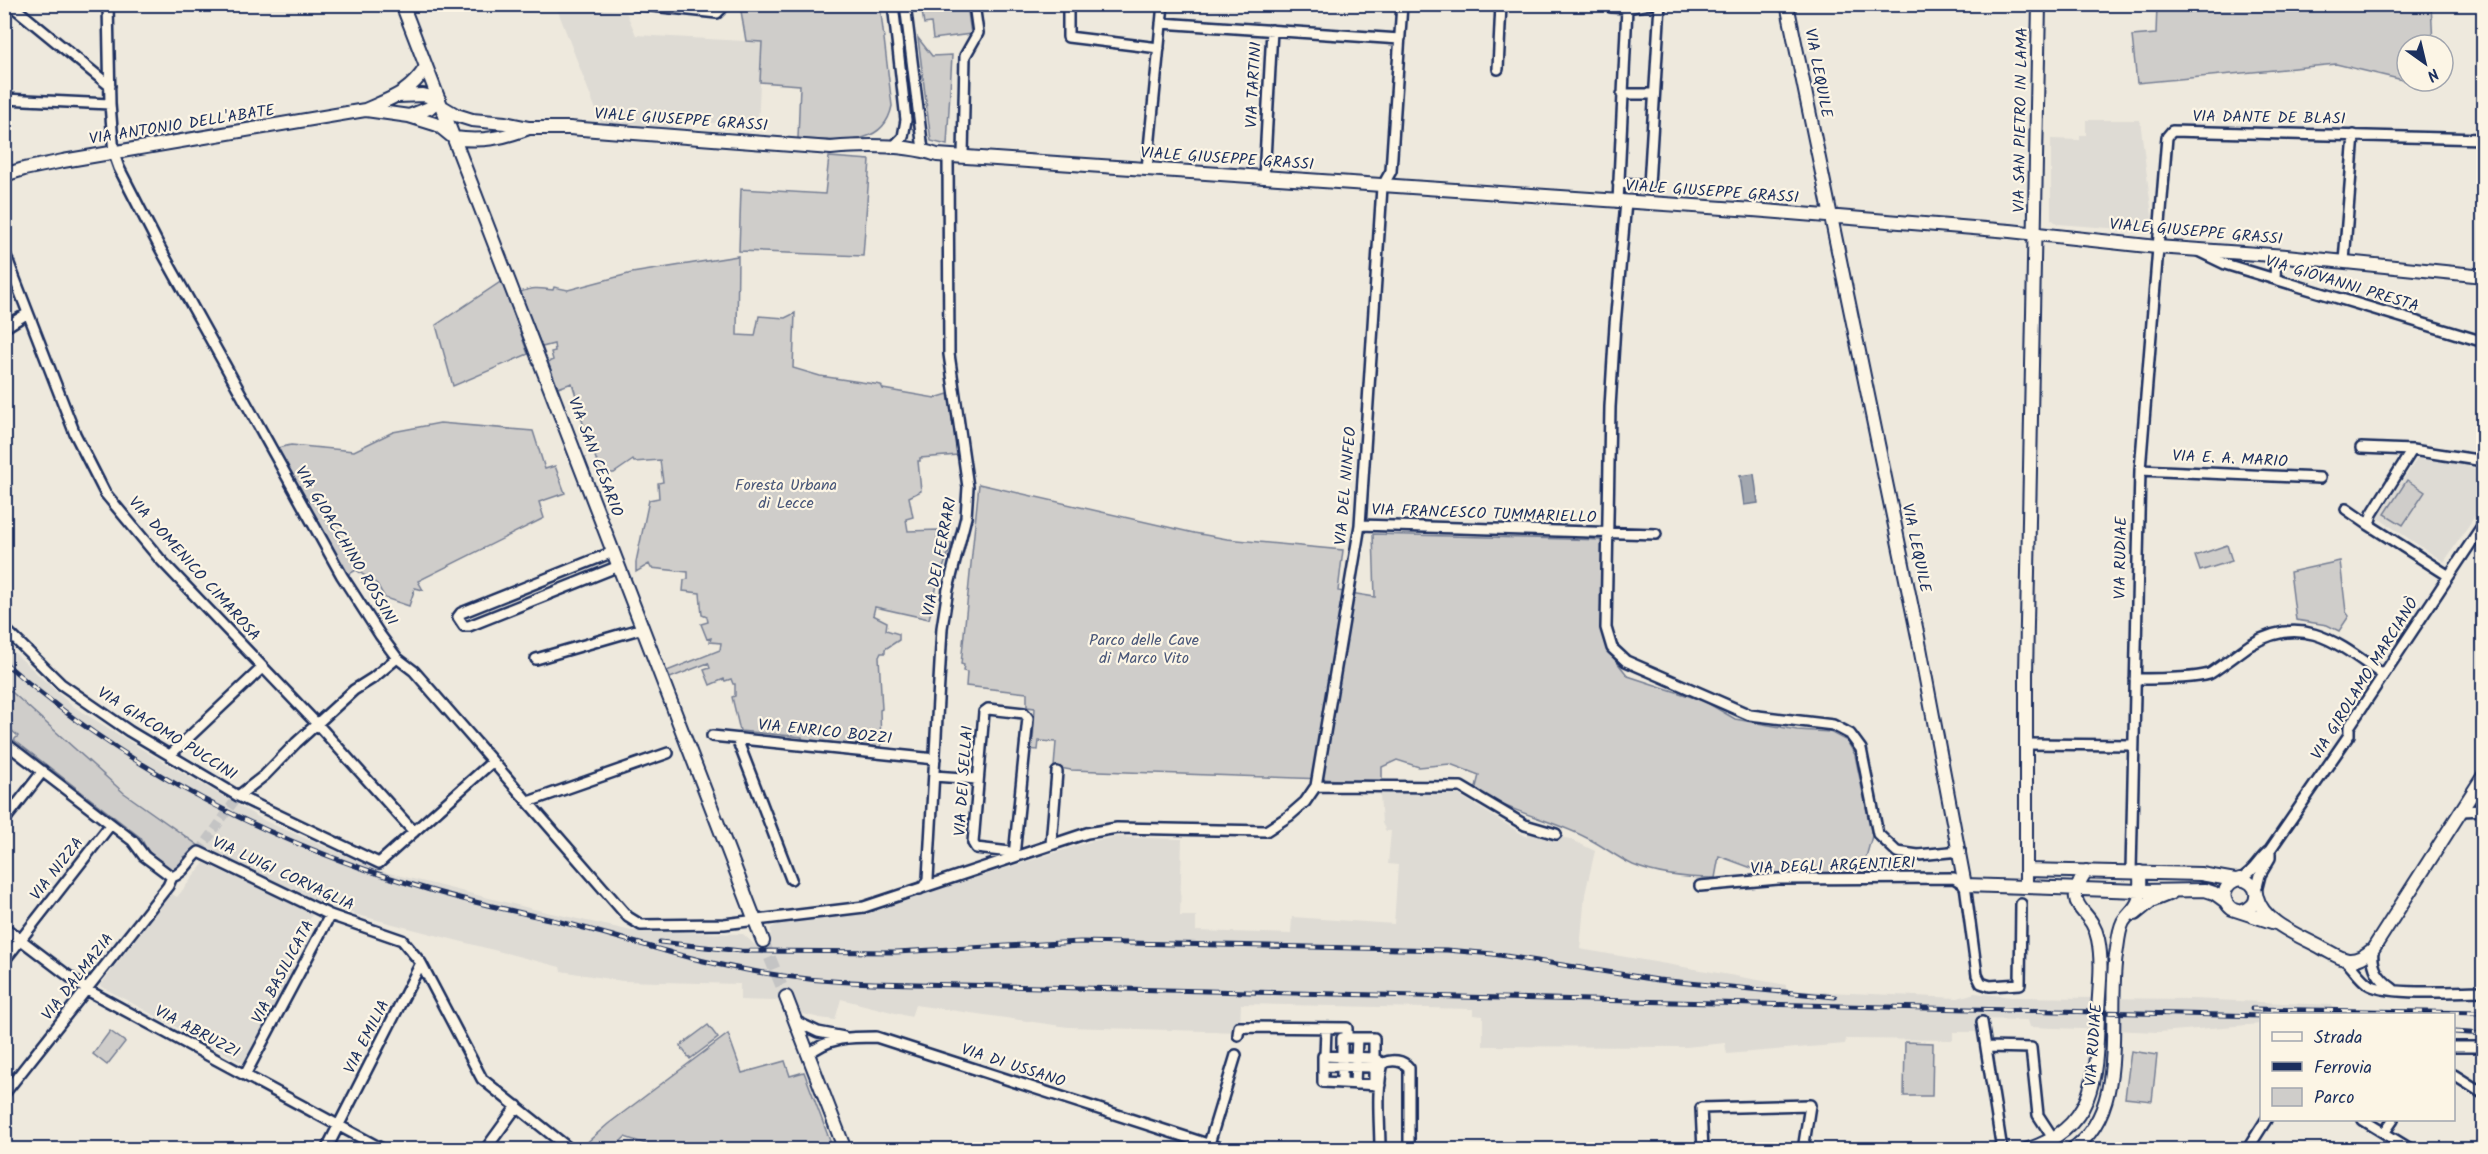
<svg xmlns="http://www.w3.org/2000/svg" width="2488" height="1154" font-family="Kalam,sans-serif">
  <rect width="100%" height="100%" fill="#eee9dd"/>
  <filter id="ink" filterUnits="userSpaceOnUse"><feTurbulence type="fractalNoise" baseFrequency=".0167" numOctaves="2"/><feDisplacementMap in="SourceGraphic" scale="12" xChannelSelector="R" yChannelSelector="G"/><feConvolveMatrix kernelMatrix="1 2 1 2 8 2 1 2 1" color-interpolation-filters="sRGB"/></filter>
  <g filter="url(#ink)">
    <path fill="#dedbd4" d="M556,6L626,12L636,35L762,42L758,126L670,120L673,128L601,123Z
      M2086,120H2140L2153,224L2147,231L2058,224L2051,219V139L2080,140V135H2086Z
      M2417,459L2449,462L2483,470V504L2444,562L2378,518Z
      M4,643L71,705L145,751L265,821L381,871L533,909L632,931L743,934L755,945L770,939L771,928L778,924L874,910L1092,841L1116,837L1182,839L1180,916H1196V931L1291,934L1292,917L1394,924L1398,865L1388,864L1391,831H1386L1382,823L1380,794L1454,792L1527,837L1531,831L1570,839L1595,851L1585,894L1580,949L1781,984L1786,985V990L1958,998L1975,993L2012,997L2192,999L2332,1005L2331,1014H2262L2261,1024L2159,1032L2030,1027L2028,1020L1976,1019L1977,1032H1953V1040L1846,1039L1845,1044L1727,1054L1725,1043L1686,1047L1483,1046V1016L1473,1015V1009L1241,1004L1240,1032L1068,1027L915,1005L911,1017L841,999L835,1020L820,1018L799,1013L792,995L775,1001L740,1000V984L622,981L561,971L560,967L354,914L313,900L266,880L199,846L164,823L124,793L84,758L5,685Z
      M204,863L313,913L286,964L297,971L245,1064L100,986L170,893L177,897Z"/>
    <path fill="#cfcdca" stroke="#757e94" stroke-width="1.5" d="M2431,4L2433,45H2407V81L2336,64L2137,83L2132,36L2156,34L2157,5Z
      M740,5H880L892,106C883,151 833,139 798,139L800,85L760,82L762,42L746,41Z
      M921,5H967L971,34L933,39L931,23L924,24Z
      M918,38L932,56L952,55L947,145L931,141Z
      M829,157L870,160L863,256L739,251L741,189L825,194Z
      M738,256L737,335L755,336L759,316L785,318L795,313L793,368L820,376L881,385L883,389L935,398L948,394L958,455L920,458V461H918L921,491L909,497L913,517L906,519L908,531L938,530L937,540L952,543L937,585L929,619L875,607L873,615L887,622L886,630L899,634V640L885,649V653H881L879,657L882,709L880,710L881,747L802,740V737L740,731L732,697L735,696V684H733L731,679L725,681L724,679L710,685L704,670L710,668L708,663L670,678L667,671L720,650L721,643L710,642L711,638L707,639L701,624L708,622L707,617L702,615L700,593L683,591L684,580L688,579V572L651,568L649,564L636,572V562L649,500L659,498L658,483L663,482L660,460L634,462L633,460L614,473H601L578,409L581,407L579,401L575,402L573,398L576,396L572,383L558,388L548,362L553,360L551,352L555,351L554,344L542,347L520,292C536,287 537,288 553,290L554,287L568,290L632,273Z
      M502,281L528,354L453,386L436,325Z
      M440,423L533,431L545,469L555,466L565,493L539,502L544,518L418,581L423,590L415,588L409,606L385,598L377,584L356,570L346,576L277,448L291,445L354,451L393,432Z
      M2407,480L2425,492L2403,525L2385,514Z
      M979,484L1194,533L1227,539L1343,550L1338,591L1375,597L1373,534L1604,540L1602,627L1608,651L1628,676L1704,701L1735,719L1797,730L1830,732L1847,741L1855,755L1872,836L1861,875L1768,874L1719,856L1715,878C1688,878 1659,876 1633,865C1616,857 1602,845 1585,837C1549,819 1510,812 1475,791L1479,775L1450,764L1419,767L1397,760L1382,767V783L1323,779L1071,770L1054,767L1056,742L1039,741L1038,750L1028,749L1029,740H1033L1035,708L1027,707V693L966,686L967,672L963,671L964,665L961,664Z
      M2227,545L2232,561L2200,571L2195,556Z
      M2340,561L2346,612L2349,616L2339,631L2327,625L2296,620L2290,572Z
      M4,685L124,793L199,846L194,852L184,857L183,864L178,870C162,872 147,851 141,838L14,740L18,736L5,725Z
      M708,1025L718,1038L690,1059L680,1046Z
      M110,1031L125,1042L107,1065L93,1054Z
      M728,1034L742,1073L785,1061L790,1076L804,1072L833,1149H653L649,1145L625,1137L613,1149H589L582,1147L608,1124Z
      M1905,1042L1933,1043L1932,1096H1904Z
      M2131,1051L2157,1055L2152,1101L2125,1098Z"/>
    <path fill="#a2a7af" stroke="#6c778f" stroke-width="1.5" d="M1754,474L1758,503L1744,505L1740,476Z"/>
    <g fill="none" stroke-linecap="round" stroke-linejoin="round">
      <path stroke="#c4c4c4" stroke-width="9" stroke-dasharray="9 4.5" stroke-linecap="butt" d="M199,852L238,796"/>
      <path stroke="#c4c4c4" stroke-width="12" stroke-dasharray="12 6" stroke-linecap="butt" d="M763,941L786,997"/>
      <defs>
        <path id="minor" d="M10,4L110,86
          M108,4L110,104L114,154L119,168L160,248L342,576L380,635L397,658L414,671L628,917L641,925L724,924L864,907L1087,833L1117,828L1266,831L1289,816L1305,802L1316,786L1360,525L1382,187L1391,171L1402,4
          M634,4L717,13L726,4
          M905,4L923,150
          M1068,4V37L1159,48
          M1610,4L1611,7L1627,8L1649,4
          M1161,23L1400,39
          M1498,69L1501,4
          M1622,94H1654
          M4,99L110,104
          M892,148L903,137L906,120L893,4
          M963,156L965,56L978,33L974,4
          M1147,169L1163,4
          M1264,178L1272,30
          M1618,183L1649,185L1660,4
          M1618,202L1627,8
          M1626,202L1615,325L1610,407L1606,628L1612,648L1626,661L1750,715L1833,725L1850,734L1861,749L1878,834L1897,852L1918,855L1960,851
          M4,251L75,434L105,493L159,558L318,725L414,832
          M2200,252L2225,264L2484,342
          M2344,261L2354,135
          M2275,279L2276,255
          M4,328L28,313
          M2361,448L2412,450
          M2140,470L2320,478
          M2346,509L2369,525
          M1360,525L1656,534
          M613,552L461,613L458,617L464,626H469L619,566
          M2449,576L2369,525L2372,514L2412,450L2484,461
          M4,628L61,684L129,731L238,796L379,863L492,762
          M536,659L643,628
          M2135,679C2152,679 2193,679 2209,674C2215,671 2241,651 2250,645C2304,612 2340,645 2383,675
          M988,709L1024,713L1028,718L1014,856L1010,852L976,848L973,843L984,712Z
          M712,736L935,759
          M737,739L791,879
          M4,742L133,841L144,856L172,877
          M2026,744L2133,745
          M170,755L263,667
          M934,776L977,779
          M1316,786L1461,787L1525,825L1556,834
          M238,796L265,775L296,743L354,690L373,678L397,658
          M528,802L668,753
          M2462,811L2484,810
          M4,821L43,771
          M1051,844L1057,772
          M2131,871L2140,470L2167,137L2172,131L2484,139
          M172,877C184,873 189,860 199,852L330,915L402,940L421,963L482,1079L571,1150
          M2240,879C2255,872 2258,859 2270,850L2349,735V727L2484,523
          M1700,886L1778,879L1954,878L1965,885L1977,975L1981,983L1990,986L2020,984L2021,904
          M920,889L924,886L928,879L942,628L948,589L966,517L968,487L949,354L948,156
          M2256,891L2260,875L2270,858V850
          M4,927L87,990L384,1150
          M2373,949C2371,968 2378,978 2393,989
          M2345,960C2353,967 2359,978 2368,984C2386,996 2458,991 2484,991
          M4,961L111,824
          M795,1021L818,1032L844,1037
          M1982,1022L2002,1150
          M1238,1035L1239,1027L1347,1028V1038H1374V1085
          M1986,1047L2031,1048L2038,1115L2053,1138
          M2454,1047H2484
          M809,1054C829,1037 850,1037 876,1037L1226,1150
          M1325,1056L1326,1028
          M1379,1061L1374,1058L1323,1056V1082L1380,1085
          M1323,1066L1374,1067
          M245,1075L330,915
          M2454,1075L2484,1094
          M1342,1083V1038H1347
          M1355,1084L1357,1038
          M4,1094L168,886L172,877
          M2363,1120L2412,1150
          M2384,1133L2393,1120
          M1209,1144L1236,1055
          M326,1150L421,963
          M485,1150L517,1106
          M1380,1150C1380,1121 1376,1091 1383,1063C1392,1059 1403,1060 1409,1068V1150
          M1703,1150L1701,1108L1810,1105L1803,1150
          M2247,1150L2266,1120
          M2482,1150L2484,1147"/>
        <path id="major" d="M402,4L763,941
          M1787,4L1918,637L1965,885L2140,891L2205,890L2214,893L2225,901
          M398,96L423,95L439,99
          M441,106L456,115L472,120L505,123L529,128H569L831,148C864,145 905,144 937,155L1753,210L2010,231L2157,247L2286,256L2484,276
          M366,110L409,116L438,125L454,138
          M409,116L429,108L439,99
          M454,138C482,142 503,138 529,128
          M4,175L24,169L63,161L365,110C392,98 410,93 426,67
          M2026,870L2201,874L2235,880
          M2026,887V675L2039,4
          M2257,897C2263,923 2301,936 2322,948C2330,952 2340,959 2348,960C2358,961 2366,955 2373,949L2484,775
          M2243,911C2262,905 2260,882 2240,879C2224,882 2219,899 2232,909L2275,923
          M2135,914L2151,901L2171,893
          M786,997L845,1150
          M2026,1150C2097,1128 2096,1075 2098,1013C2099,988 2103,963 2098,939C2091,905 2060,911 2086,871
          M2071,1150C2132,1110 2105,1010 2117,949C2118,941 2119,930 2123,922C2128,914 2137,908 2139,899C2141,891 2140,880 2140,872"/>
      </defs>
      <use href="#minor" stroke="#1b2f5e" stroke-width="14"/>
      <use href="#major" stroke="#1b2f5e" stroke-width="16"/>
      <use href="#minor" stroke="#fcf5e5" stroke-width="9"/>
      <use href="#major" stroke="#fcf5e5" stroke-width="12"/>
      <defs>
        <path id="rail" d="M4,662C126,770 274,845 430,890C477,904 525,913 573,925C630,940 688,960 747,970C788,978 831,982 873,983L2262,1016
          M660,942L741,951L896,952L1080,942L1447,950L1493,954L1658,980L1835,997
          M2252,1009L2484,1013
          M2454,1032L2484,1034"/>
      </defs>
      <use href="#rail" stroke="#1b2f5e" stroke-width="5"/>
      <use href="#rail" stroke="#fcf5e5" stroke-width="3" stroke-dasharray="9" stroke-linecap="butt"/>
    </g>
  </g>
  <g text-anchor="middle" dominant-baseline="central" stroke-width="4.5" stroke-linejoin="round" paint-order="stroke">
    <g font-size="16" fill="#1b2f5e" stroke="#fcf5e5">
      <text transform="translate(1818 73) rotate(79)">VIA LEQUILE</text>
      <text transform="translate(1254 85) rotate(-87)">VIA TARTINI</text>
      <text transform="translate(2269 118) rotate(1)">VIA DANTE DE BLASI</text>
      <text transform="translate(681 120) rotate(4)">VIALE GIUSEPPE GRASSI</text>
      <text transform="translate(2021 120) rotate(-89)">VIA SAN PIETRO IN LAMA</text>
      <text transform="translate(182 125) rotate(-9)">VIA ANTONIO DELL'ABATE</text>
      <text transform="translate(1227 159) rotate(4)">VIALE GIUSEPPE GRASSI</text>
      <text transform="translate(1712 192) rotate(4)">VIALE GIUSEPPE GRASSI</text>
      <text transform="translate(2196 232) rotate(5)">VIALE GIUSEPPE GRASSI</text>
      <text transform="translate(2342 284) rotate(17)">VIA GIOVANNI PRESTA</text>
      <text transform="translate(595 457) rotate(69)">VIA SAN CESARIO</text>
      <text transform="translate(2230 459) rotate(3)">VIA E. A. MARIO</text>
      <text transform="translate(1346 486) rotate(-85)">VIA DEL NINFEO</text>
      <text transform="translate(1484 514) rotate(2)">VIA FRANCESCO TUMMARIELLO</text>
      <text transform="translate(346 546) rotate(59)">VIA GIOACCHINO ROSSINI</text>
      <text transform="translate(1916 548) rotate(78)">VIA LEQUILE</text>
      <text transform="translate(940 557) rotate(-79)">VIA DEI FERRARI</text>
      <text transform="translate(2121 558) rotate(-89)">VIA RUDIAE</text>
      <text transform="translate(194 569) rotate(48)">VIA DOMENICO CIMAROSA</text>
      <text transform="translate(2365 679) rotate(-58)">VIA GIROLAMO MARCIANÒ</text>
      <text transform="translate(825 732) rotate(6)">VIA ENRICO BOZZI</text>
      <text transform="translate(167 734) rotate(32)">VIA GIACOMO PUCCINI</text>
      <text transform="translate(964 781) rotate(-86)">VIA DEI SELLAI</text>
      <text transform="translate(1833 866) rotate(-2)">VIA DEGLI ARGENTIERI</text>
      <text transform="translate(57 869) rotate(-52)">VIA NIZZA</text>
      <text transform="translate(283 874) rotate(25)">VIA LUIGI CORVAGLIA</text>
      <text transform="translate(283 972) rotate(-62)">VIA BASILICATA</text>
      <text transform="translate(78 977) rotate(-52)">VIA DALMAZIA</text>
      <text transform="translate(197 1032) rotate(28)">VIA ABRUZZI</text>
      <text transform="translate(367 1037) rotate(-63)">VIA EMILIA</text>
      <text transform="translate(2094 1045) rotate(-86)">VIA RUDIAE</text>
      <text transform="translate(1013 1066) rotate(18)">VIA DI USSANO</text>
    </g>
    <g font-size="16" fill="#485679" stroke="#fcf5e5">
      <text x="786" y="485">Foresta Urbana<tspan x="786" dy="18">di Lecce</tspan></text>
      <text x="1144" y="640">Parco delle Cave<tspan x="1144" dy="18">di Marco Vito</tspan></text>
    </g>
  </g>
  <rect width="2488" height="1154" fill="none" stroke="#fcf5e5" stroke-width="24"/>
  <rect x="12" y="12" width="2464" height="1130" fill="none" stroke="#1b2f5e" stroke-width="2" filter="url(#ink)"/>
  <rect x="2260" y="1013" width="195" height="108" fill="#fcf5e5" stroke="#a2a6af" stroke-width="1.5"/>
  <rect x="2272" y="1032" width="30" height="9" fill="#fcf5e5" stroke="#a2a6af" stroke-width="1.5"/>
  <text x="2314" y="1043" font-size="18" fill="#1b2f5e">Strada</text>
  <rect x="2272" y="1062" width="30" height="9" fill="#1b2f5e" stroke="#a2a6af" stroke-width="1.5"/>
  <text x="2314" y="1073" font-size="18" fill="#1b2f5e">Ferrovia</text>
  <rect x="2272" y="1088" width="30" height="18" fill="#cfcdca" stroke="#a2a6af" stroke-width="1.5"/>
  <text x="2314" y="1103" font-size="18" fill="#1b2f5e">Parco</text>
  <g transform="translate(2425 63) rotate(146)"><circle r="28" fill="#fcf5e5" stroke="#a2a6af" stroke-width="1.5"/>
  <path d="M0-4.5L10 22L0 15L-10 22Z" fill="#1b2f5e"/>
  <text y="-9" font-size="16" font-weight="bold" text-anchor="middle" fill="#1b2f5e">N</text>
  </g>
</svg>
